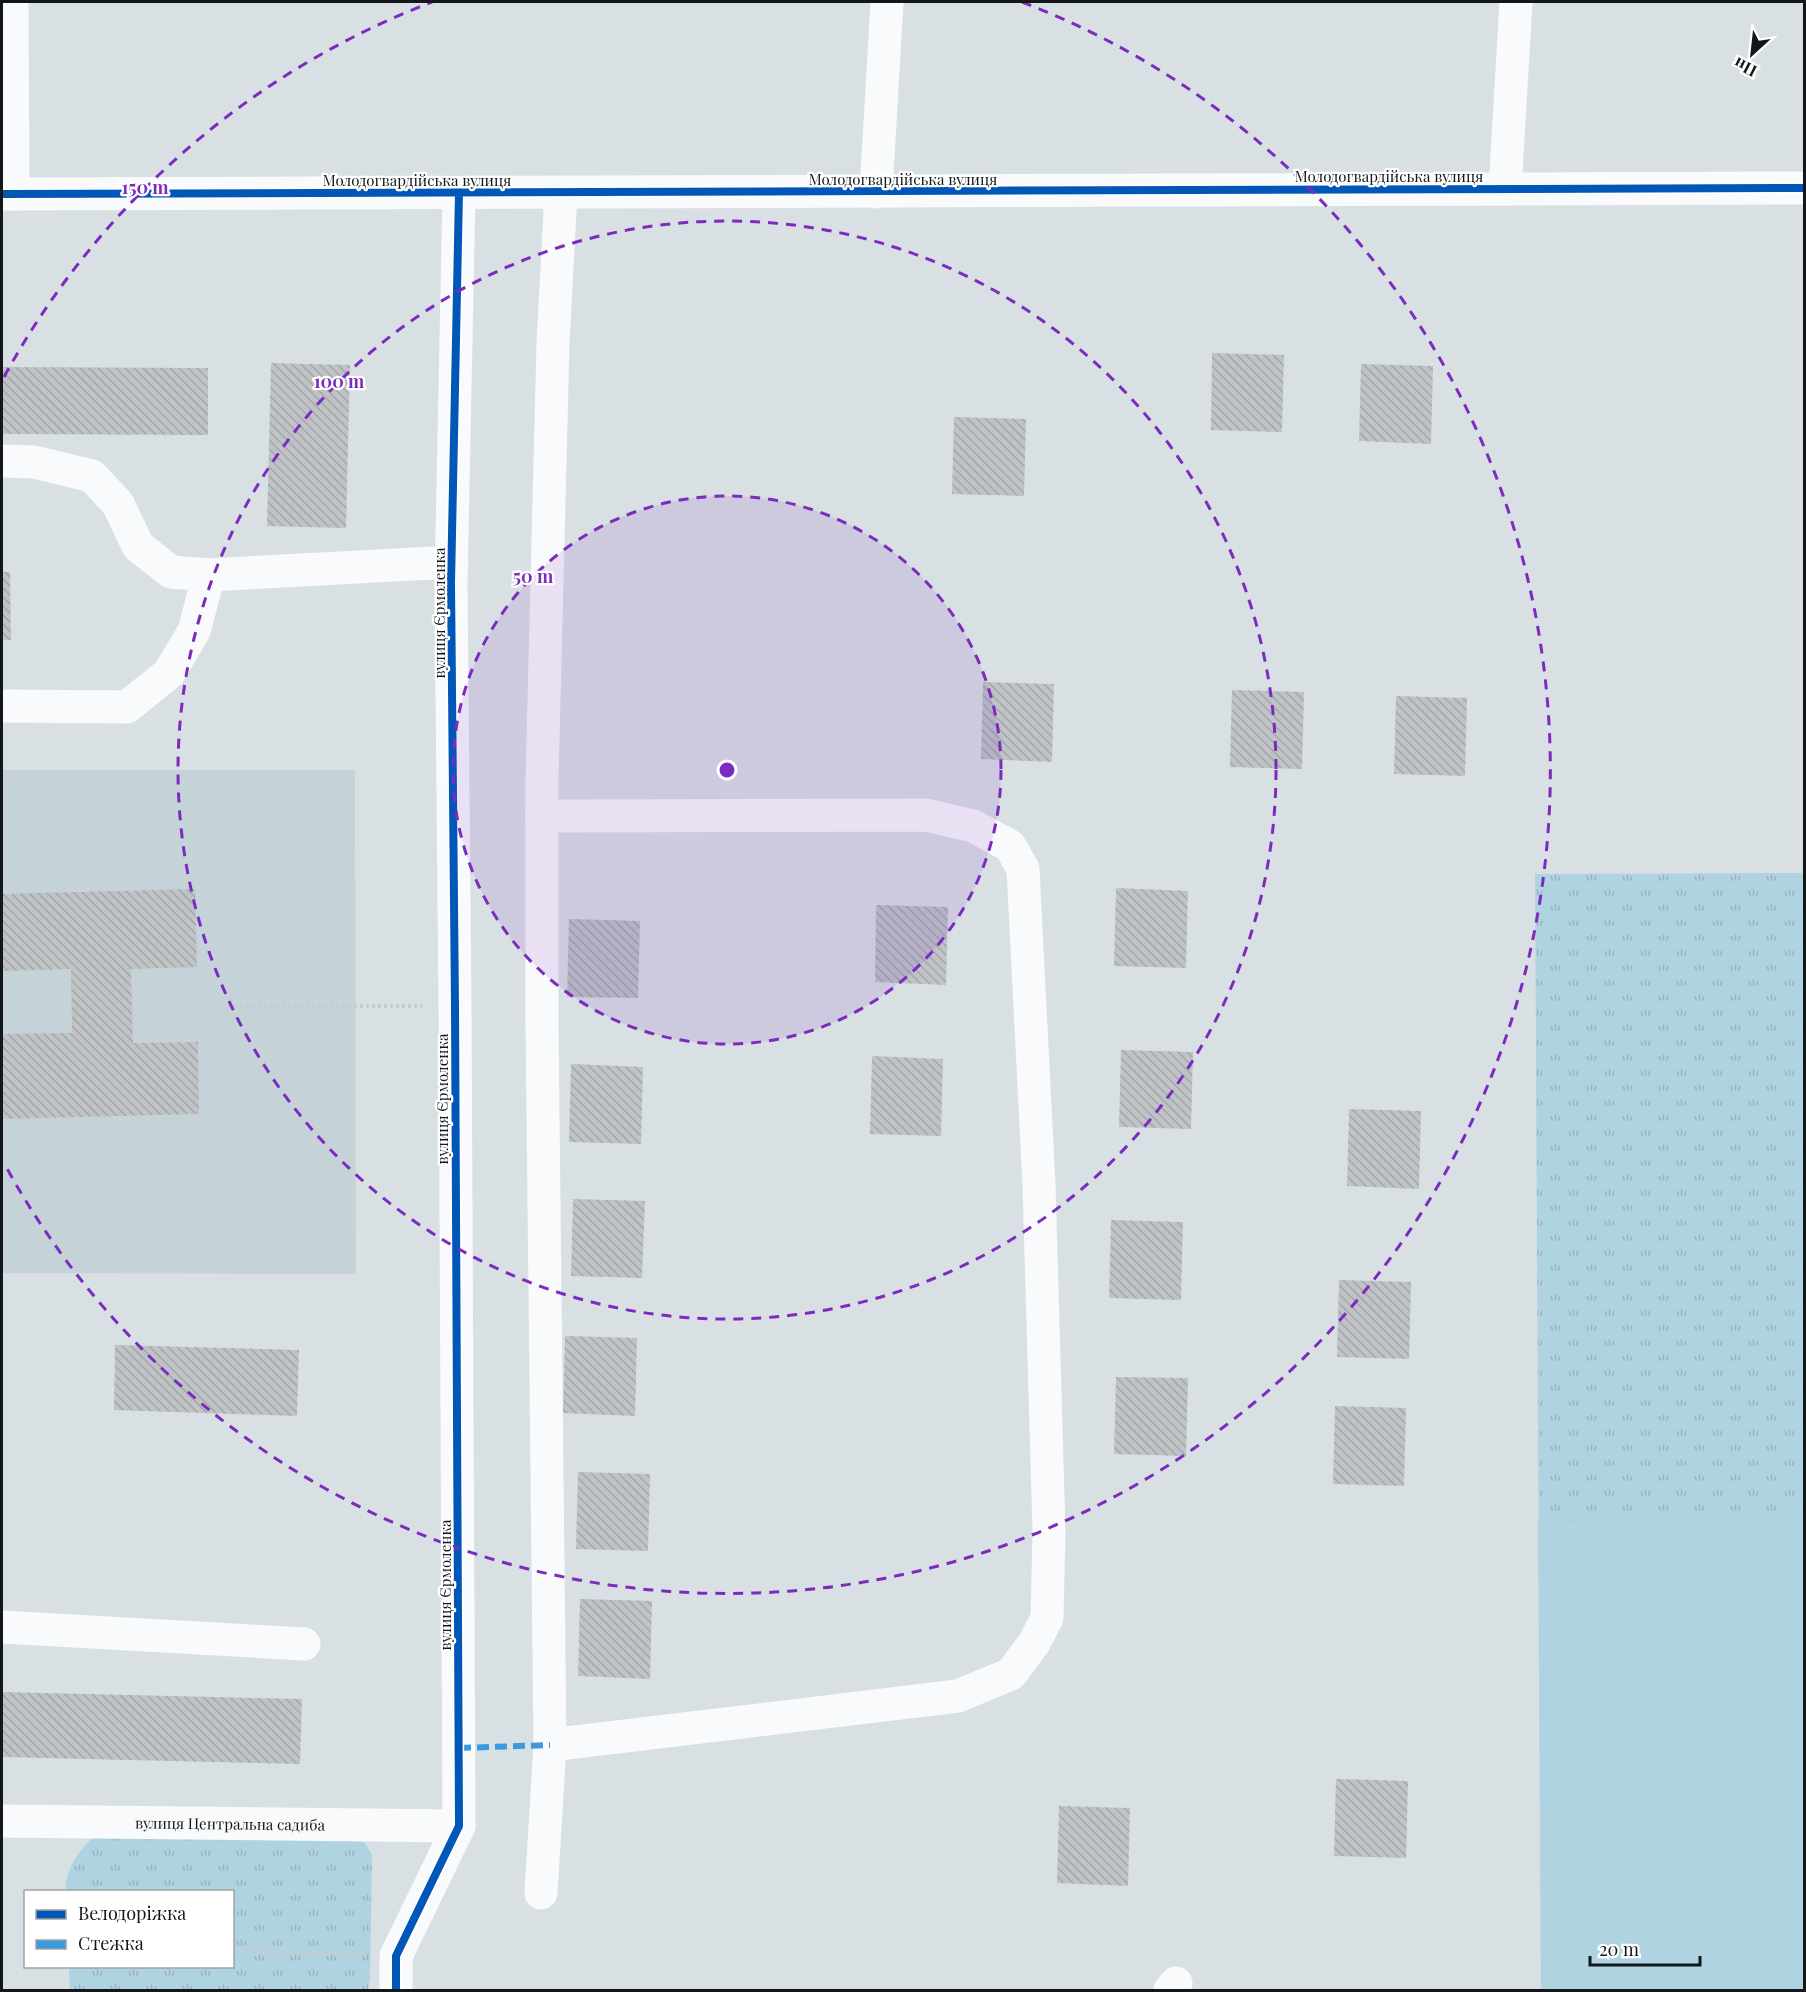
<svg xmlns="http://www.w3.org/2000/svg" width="1806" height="1992" font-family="'Playfair Display',serif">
  <defs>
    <pattern id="grass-tufts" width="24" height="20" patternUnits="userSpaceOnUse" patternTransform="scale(1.5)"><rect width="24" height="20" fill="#b0d3e2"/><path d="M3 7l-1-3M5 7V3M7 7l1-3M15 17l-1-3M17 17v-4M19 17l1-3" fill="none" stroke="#96b4c1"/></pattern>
    <pattern id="building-back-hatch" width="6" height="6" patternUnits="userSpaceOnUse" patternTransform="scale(1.5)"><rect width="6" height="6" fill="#bfc3c6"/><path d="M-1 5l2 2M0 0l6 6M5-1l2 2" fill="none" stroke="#a3a7aa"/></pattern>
  </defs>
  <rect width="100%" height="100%" fill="#d9e0e3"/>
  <path fill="#c5d3d9" d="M2,770H355L356,1274L2,1273Z"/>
  <path fill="url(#grass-tufts)" d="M1804,873V1990H1541L1535,874Z
    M95,1835L349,1837L364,1842L372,1854L370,1978L368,1990H70L69,1967L232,1966V1892L66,1891C65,1868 79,1851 95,1835Z"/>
  <path fill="#b0d3e2" d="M1804,1520V1990H1541L1538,1521Z"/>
  <path fill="url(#building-back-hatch)" d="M1212,353L1284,355L1282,432L1211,430Z
    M271,363L350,365L346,528L267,526Z
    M1361,364L1433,366L1431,444L1359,441Z
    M2,367L208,368V435L2,434Z
    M954,417L1026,419L1024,496L952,494Z
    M2,572H10L11,640H2Z
    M983,682L1054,684L1052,762L981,759Z
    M1232,690L1304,692L1302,769L1230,767Z
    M1396,696L1467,698L1465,776L1394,774Z
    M1116,888L1188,891L1186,968L1114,966Z
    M195,889L197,967L131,969L133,1043L198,1042L199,1114L2,1119V1034L72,1033L71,969L2,971V894Z
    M876,905L948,907L946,985L875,982Z
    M569,919L640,921L638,998L567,997Z
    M1121,1050L1193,1052L1191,1129L1119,1127Z
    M872,1056L943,1059L941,1136L870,1134Z
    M571,1064L643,1067L641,1144L569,1142Z
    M1349,1109L1421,1111L1419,1189L1347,1186Z
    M573,1199L645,1201L642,1278L571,1276Z
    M1111,1220L1183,1222L1181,1300L1109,1298Z
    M1339,1280L1411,1282L1409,1359L1337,1357Z
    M565,1336L637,1338L635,1416L563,1413Z
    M115,1345L299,1350L297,1416L114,1410Z
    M1116,1377L1188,1378L1186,1456L1114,1454Z
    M1335,1406L1406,1408L1404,1486L1333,1484Z
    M578,1472L650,1474L648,1551L576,1549Z
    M580,1599L652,1601L650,1679L578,1676Z
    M2,1692L302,1699L300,1764L2,1757Z
    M1336,1779L1408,1781L1406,1858L1334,1856Z
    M1059,1806L1130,1808L1128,1886L1057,1883Z"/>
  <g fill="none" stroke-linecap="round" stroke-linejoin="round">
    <path stroke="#c9cbcc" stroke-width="4" stroke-dasharray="3 3" stroke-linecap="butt" d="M228,1006H422
      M232,1951L363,1955"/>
    <g stroke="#f9fafb" stroke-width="33">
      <path d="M12,2L13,194"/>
      <path d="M1505,189L1516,2"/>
      <path d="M876,192L887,2"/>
      <path d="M2,194L1804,188"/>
      <path d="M2,461L34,462L92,476L118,504L138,546L171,572L209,575"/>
      <path d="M2,706L127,707L169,673L194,631L209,575L452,562"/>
      <path d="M542,816L926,815L973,826L1010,846L1023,869L1039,1185L1049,1531L1047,1618L1034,1643L1011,1674L958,1696L550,1745"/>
      <path d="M2,1627L304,1644"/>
      <path id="s1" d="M2,1821L459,1826"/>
      <path d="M541,1893L550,1745L542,1023V780L553,343L561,193"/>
      <path d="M396,1990V1956L459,1826L455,1007L451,583L459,193"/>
      <path d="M1170,1990L1176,1983"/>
    </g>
    <path stroke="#3b9adf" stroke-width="6" stroke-dasharray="12 6" stroke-linecap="butt" d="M459,1748L550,1745"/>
    <defs>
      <path id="cycleway" d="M2,194L1804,188
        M396,1990V1956L459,1826L455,1007L451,583L459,193"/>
    </defs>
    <use href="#cycleway" stroke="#fff" stroke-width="11"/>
    <use href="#cycleway" stroke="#0057b8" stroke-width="8"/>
  </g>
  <circle cx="727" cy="770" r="274" fill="#7b2cbf" fill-opacity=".12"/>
  <g fill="none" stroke="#7b2cbf" stroke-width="3" stroke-dasharray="10 8">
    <circle cx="727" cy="770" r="274"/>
    <circle cx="727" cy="770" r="549"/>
    <path d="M4 377A823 823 0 0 1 432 2M1022 2A823 823 0 1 1 4 1163"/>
  </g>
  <g text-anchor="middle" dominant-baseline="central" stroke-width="4.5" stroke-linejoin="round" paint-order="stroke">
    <g font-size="15" fill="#131719" stroke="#fff">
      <text x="1389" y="176">Молодогвардійська вулиця</text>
      <text x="903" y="179">Молодогвардійська вулиця</text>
      <text x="417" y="180">Молодогвардійська вулиця</text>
      <text transform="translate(439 613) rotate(-90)">вулиця Єрмоленка</text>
      <text transform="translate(442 1099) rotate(-90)">вулиця Єрмоленка</text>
      <text transform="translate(445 1585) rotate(-90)">вулиця Єрмоленка</text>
      <text stroke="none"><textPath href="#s1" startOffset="228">вулиця Центральна садиба</textPath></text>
    </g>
  </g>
  <circle cx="727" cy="770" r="9" fill="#7b2cbf" stroke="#fff" stroke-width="3"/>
  <g font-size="18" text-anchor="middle" font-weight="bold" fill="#7b2cbf" stroke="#fff" stroke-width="4.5" stroke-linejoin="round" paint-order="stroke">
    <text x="145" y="194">150 m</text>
    <text x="339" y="388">100 m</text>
    <text x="533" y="583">50 m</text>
  </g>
  <rect width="1806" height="1992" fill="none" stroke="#131719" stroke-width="6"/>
  <rect x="24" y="1890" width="210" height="78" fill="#ffffff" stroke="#a1a2a3" stroke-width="1.5"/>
  <rect x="36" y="1910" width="30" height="9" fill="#0057b8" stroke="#a1a2a3" stroke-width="1.5"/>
  <text x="78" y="1920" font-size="18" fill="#131719">Велодоріжка</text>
  <rect x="36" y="1940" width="30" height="9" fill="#3b9adf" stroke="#a1a2a3" stroke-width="1.5"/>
  <text x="78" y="1950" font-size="18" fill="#131719">Стежка</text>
  <g transform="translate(1752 54) rotate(207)" stroke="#ffffff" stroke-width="4.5" paint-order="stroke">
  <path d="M0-4.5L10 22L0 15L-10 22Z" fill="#131719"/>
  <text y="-9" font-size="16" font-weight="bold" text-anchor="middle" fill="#131719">Пн</text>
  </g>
  <path d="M1590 1956v9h110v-9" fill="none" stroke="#131719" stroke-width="3"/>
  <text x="1599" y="1956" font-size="18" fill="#131719" stroke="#ffffff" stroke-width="4.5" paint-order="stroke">20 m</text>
</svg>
